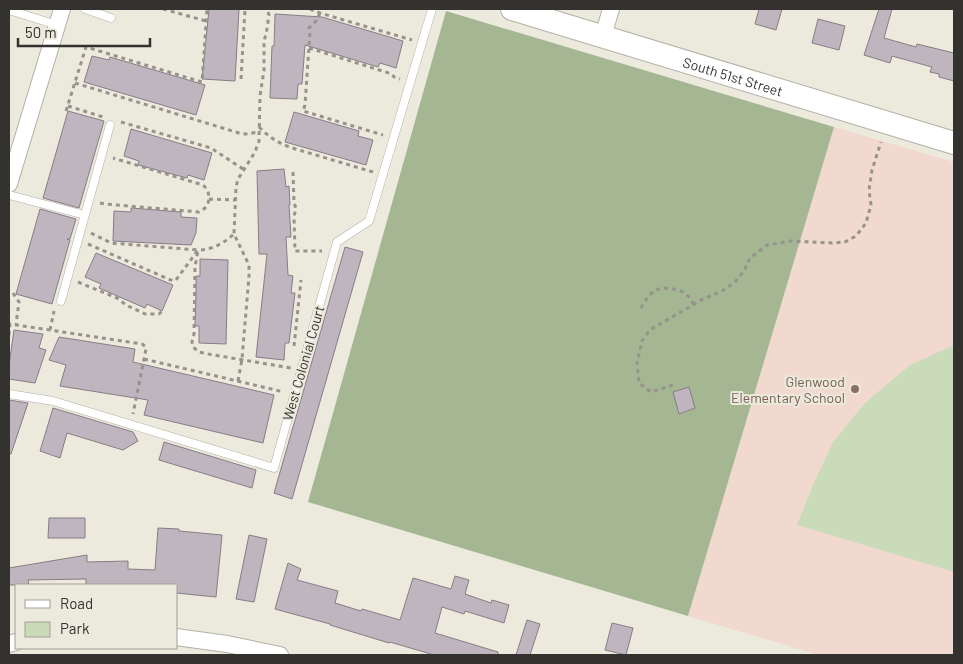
<svg xmlns="http://www.w3.org/2000/svg" width="963" height="664" font-family="Barlow,sans-serif">
  <rect width="100%" height="100%" fill="#ece9dd"/>
  <path fill="#f1d9d0" d="M834,127L954,162V655H819L688,616Z"/>
  <path fill="#cadbba" d="M954,345V572L797,525L813,485L833,442L865,403L910,365Z"/>
  <path fill="#a4b792" d="M446,11L834,127L688,616L308,502Z"/>
  <path fill="#beb5be" stroke="#867d86" d="M209,9H239L235,81L202,79Z
    M759,9H782L776,30L755,24Z
    M879,9H892L884,38L916,47L917,44L954,53V81L939,77V74L930,72L932,67L892,56L890,63L864,55Z
    M275,14L322,17L403,41L396,68L380,63L378,67L305,45L302,84H298L297,99L270,98L272,46H274Z
    M818,19L845,26L839,50L812,43Z
    M92,56L109,60L110,57L205,85L196,115L84,82Z
    M68,111L104,121L79,208L43,198Z
    M294,112L359,131L358,136L373,140L366,165L285,142Z
    M131,129L212,153L204,180L188,175L187,178L138,165L139,161L124,156Z
    M284,169L286,187L289,186L290,205H289L291,237H286L288,275L293,276L291,293H295L289,343H285L284,360L256,357L267,254H259L257,171Z
    M131,208L181,212V217L197,218L196,233L191,245L113,241L114,211L131,212Z
    M40,209L76,219L70,239H67L70,240L52,304L16,294Z
    M345,247L363,252L292,499L274,493Z
    M96,253L173,285L162,311L147,304L145,308L99,288L101,284L85,277Z
    M200,259L228,260L226,344L199,343V326H195L196,294V276H200Z
    M14,330L43,334L39,348L46,350L35,383L9,379V365Z
    M59,337L135,349L133,362L274,395L263,443L144,415L148,400L60,386L66,365L49,360Z
    M689,387L695,408L679,414L673,392Z
    M9,400L28,403L11,454H9Z
    M53,408L133,432L138,441L123,450L67,433L60,458L40,451Z
    M164,442L256,470L252,488L159,460Z
    M49,518H85V538H48Z
    M158,528L179,529V531L222,535L216,597L176,593V585H86V579L28,580L29,585H9V568L87,555V562L128,561V569L155,570Z
    M249,535L267,539L254,602L236,599Z
    M288,563L301,569L297,580L338,591L335,603L361,611L362,609L400,620L413,578L451,589L455,576L469,580L465,594L491,603L492,600L509,605L504,623L465,611L464,614L442,607L435,633L498,652V655H434L390,642L389,643L330,625V624L275,609Z
    M527,620L540,624L530,655H516Z
    M612,623L633,628L626,655L605,650Z"/>
  <g fill="none" stroke-linecap="round" stroke-linejoin="round">
    <defs>
      <path id="lane" d="M85,9L111,18
        M9,10L57,25
        M9,195L85,215
        M61,301L110,125
        M9,394L53,401L274,468L337,242L369,221L432,9"/>
      <path id="street" d="M603,36L611,9
        M9,184L62,9
        M176,637L227,644L280,655
        M9,644L16,642"/>
      <g id="secondary">
        <path id="s1" d="M512,9L954,143"/>
      </g>
    </defs>
    <use href="#lane" stroke="#b3b0a5" stroke-width="9"/>
    <use href="#street" stroke="#b3b0a5" stroke-width="18"/>
    <use href="#secondary" stroke="#b3b0a5" stroke-width="24"/>
    <path stroke="#95938b" stroke-width="3" stroke-dasharray="4 4" stroke-linecap="butt" d="M163,9L206,21
      M310,9L320,13L412,40
      M320,13L316,21L309,28L310,32L305,105L303,111L383,135
      M309,48L392,74L394,77L400,79
      M241,79L245,9
      M75,83L239,133L246,134L259,132
      M68,106L103,117
      M66,111L86,47L202,82L207,9
      M121,122L211,148L243,169
      M259,127C269,137 277,142 289,147L373,172
      M293,172L294,202L296,209L294,216L295,251H322
      M209,199L235,200
      M100,203L105,204L199,212C211,207 212,193 203,185L113,158
      M91,233L111,243L198,250L195,267L194,334L192,342L193,347L199,352L208,354L291,368
      M88,244L173,281L176,280L198,250C212,250 224,243 234,234
      M78,282L117,298L126,305L145,314H159L162,311
      M13,293L19,302L16,324
      M641,308C644,302 650,293 656,290C664,286 681,289 687,295C690,297 692,302 694,305
      M50,330L54,311
      M9,335L10,324L142,344L145,346L146,349L133,414
      M294,346L301,280
      M144,359L284,392
      M238,381L242,359L249,276V265L234,234L236,187L238,179L255,152L259,141L260,96L264,70V42L267,29L269,15L267,9
      M673,385L651,392L639,383L637,363L642,341L650,330L703,299L722,291L735,282L744,271L750,258L767,245L791,241L832,243L845,242L856,236L866,223L871,205L869,190L872,170L881,142"/>
    <use href="#lane" stroke="#fff" stroke-width="8"/>
    <use href="#street" stroke="#fff" stroke-width="16"/>
    <use href="#secondary" stroke="#fff" stroke-width="22"/>
  </g>
  <circle fill="#8d6e63" stroke="#ece9dd" stroke-width="2" cx="855" cy="389" r="5"/>
  <g text-anchor="middle" dominant-baseline="central" stroke-width="4" stroke-linejoin="round" paint-order="stroke">
    <g font-size="14" fill="#33322e" stroke="#ece9dd">
      <text stroke="none"><textPath href="#s1" startOffset="231">South 51st Street</textPath></text>
      <text transform="translate(303 363) rotate(-74)">West Colonial Court</text>
    </g>
    <g font-size="14" fill="#785e54" stroke="#ece9dd" text-anchor="end">
      <text x="845" y="381">Glenwood<tspan x="845" dy="16">Elementary School</tspan></text>
    </g>
  </g>
  <rect width="963" height="664" fill="none" stroke="#33322e" stroke-width="20"/>
  <rect x="15" y="584" width="162" height="65" fill="#ece9dd" stroke="#a2a097"/>
  <rect x="25" y="600" width="25" height="8" fill="#ffffff" stroke="#a2a097"/>
  <text x="60" y="609" font-size="15" fill="#33322e">Road</text>
  <rect x="25" y="622" width="25" height="15" fill="#cadbba" stroke="#a2a097"/>
  <text x="60" y="634" font-size="15" fill="#33322e">Park</text>
  <path d="M18 38v8h132v-8" fill="none" stroke="#33322e" stroke-width="2.5"/>
  <text x="25" y="38" font-size="15" fill="#33322e" stroke="#ece9dd" stroke-width="4" paint-order="stroke">50 m</text>
</svg>
